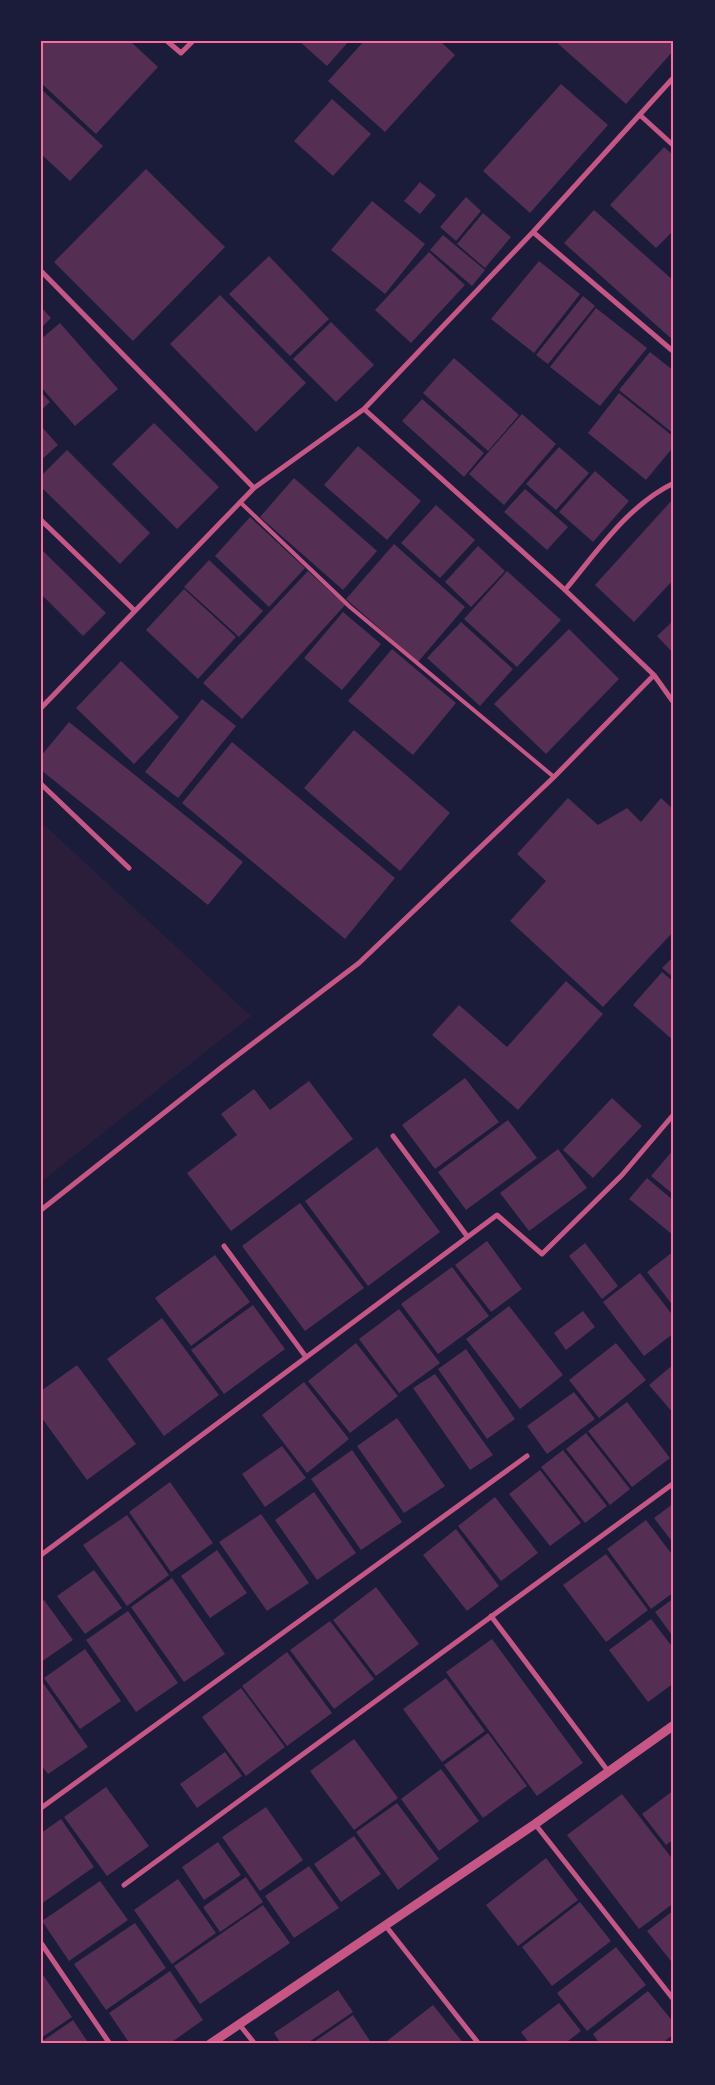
<svg xmlns="http://www.w3.org/2000/svg" width="715" height="2085" font-family="'Fira Sans Condensed',sans-serif">
  <rect width="100%" height="100%" fill="#1b1b3a"/>
  <path fill="#2a1e3b" d="M41,822L251,1016L41,1182Z"/>
  <path fill="#542f53" d="M41,41H130L158,67L96,134L41,83Z
    M299,41H349L327,66Z
    M364,41H440L455,55L385,132L328,81Z
    M555,41H674V50L626,104Z
    M561,84L608,125L530,213L483,171Z
    M41,89L103,146L70,181L41,154Z
    M332,99L371,134L333,176L294,141Z
    M664,147L674,156V230L656,248L610,205Z
    M146,169L225,247L133,341L54,262Z
    M420,182L436,195L420,214L404,201Z
    M466,197L481,211L456,241L440,227Z
    M372,201L425,244L385,294L331,250Z
    M594,210L674,281V341L564,243Z
    M483,213L511,237L485,268L457,244Z
    M443,235L485,270L472,286L430,250Z
    M429,252L465,285L411,343L375,310Z
    M269,256L329,319L290,356L229,294Z
    M539,261L580,294L534,353L491,319Z
    M220,295L306,383L256,432L170,344Z
    M583,296L595,306L548,364L536,355Z
    M41,307L51,318L41,328Z
    M596,308L647,348L600,406L550,367Z
    M331,322L374,365L336,402L293,359Z
    M60,323L118,389L75,426L41,387V339Z
    M650,352L674,371V434L619,390Z
    M454,358L519,415L488,451L423,393Z
    M41,392L50,402L41,410Z
    M619,393L674,437V446L646,480L588,433Z
    M422,399L484,453L464,477L402,421Z
    M522,414L556,444L504,505L469,474Z
    M154,423L219,487L177,529L112,464Z
    M41,426L58,445L41,460Z
    M358,446L421,501L387,540L324,485Z
    M559,447L589,473L556,510L526,484Z
    M67,450L150,533L120,564L41,487V476Z
    M595,471L629,501L593,542L559,512Z
    M294,478L377,551L343,590L260,517Z
    M525,489L568,527L547,550L504,512Z
    M672,500L674,501V579L634,622L595,585Z
    M436,505L475,540L440,578L401,543Z
    M250,517L305,568L269,607L215,556Z
    M394,544L465,607L418,662L346,599Z
    M478,546L505,571L471,607L445,582Z
    M41,549L106,613L83,636L41,594Z
    M209,560L263,611L239,637L184,587Z
    M308,571L345,605L242,719L203,683Z
    M507,571L561,620L517,667L464,619Z
    M184,589L236,637L198,679L146,630Z
    M343,612L381,644L342,690L304,658Z
    M674,620V654L657,636Z
    M461,622L513,669L480,706L427,658Z
    M569,629L619,679L546,754L494,704Z
    M392,649L456,703L413,755L348,701Z
    M121,661L179,717L134,764L76,708Z
    M202,699L236,726L178,798L145,772Z
    M69,722L243,862L208,905L41,770V756Z
    M354,730L450,813L400,871L304,788Z
    M232,742L395,878L345,939L182,803Z
    M568,798L598,825L627,808L641,822L661,798L674,810V931L603,1007L510,921L546,881L517,854Z
    M674,956V978L662,968Z
    M662,972L674,982V1041L633,1005Z
    M566,981L603,1014L518,1110L432,1035L459,1005L507,1047Z
    M465,1078L499,1122L435,1169L402,1125Z
    M309,1081L353,1139L231,1231L187,1173L237,1135L221,1114L254,1089L270,1110Z
    M612,1098L642,1126L593,1178L563,1150Z
    M508,1120L537,1158L466,1210L438,1172Z
    M377,1147L440,1232L368,1286L305,1201Z
    M558,1149L587,1188L529,1231L500,1193Z
    M674,1149V1195L651,1176Z
    M647,1178L674,1201L673,1235L629,1199Z
    M300,1203L364,1288L305,1331L242,1246Z
    M487,1241L522,1289L491,1312L455,1265Z
    M585,1243L618,1286L602,1299L569,1256Z
    M674,1251V1307L647,1272Z
    M215,1255L250,1302L191,1346L155,1298Z
    M452,1267L489,1316L438,1354L401,1304Z
    M640,1273L674,1317V1333L644,1356L603,1302Z
    M253,1305L285,1349L224,1394L191,1350Z
    M509,1306L563,1375L520,1409L466,1339Z
    M399,1309L440,1363L399,1393L359,1339Z
    M583,1311L595,1327L566,1350L554,1333Z
    M162,1318L219,1395L164,1436L107,1359Z
    M356,1343L398,1396L350,1433L308,1381Z
    M616,1343L646,1380L599,1418L569,1380Z
    M466,1349L515,1419L487,1439L438,1369Z
    M674,1364V1414L649,1385Z
    M77,1365L136,1444L87,1480L41,1417V1391Z
    M435,1374L493,1455L470,1470L413,1388Z
    M304,1382L349,1439L307,1473L262,1415Z
    M574,1392L595,1419L547,1454L527,1426Z
    M627,1402L670,1458L632,1487L588,1431Z
    M397,1418L445,1486L404,1513L357,1446Z
    M586,1433L630,1489L610,1505L566,1449Z
    M282,1446L306,1478L265,1507L242,1474Z
    M352,1450L402,1522L361,1550L311,1479Z
    M563,1450L607,1506L585,1523L541,1467Z
    M540,1470L581,1523L550,1546L509,1494Z
    M170,1482L213,1543L171,1572L129,1512Z
    M314,1492L356,1553L317,1580L275,1520Z
    M495,1497L538,1553L501,1581L458,1526Z
    M674,1503V1544L654,1518Z
    M261,1514L309,1583L267,1611L219,1542Z
    M127,1515L169,1575L127,1606L83,1545Z
    M646,1520L674,1557V1592L651,1609L607,1549Z
    M456,1529L499,1586L467,1611L423,1555Z
    M217,1550L247,1593L210,1618L181,1576Z
    M606,1554L648,1610L606,1642L563,1585Z
    M94,1570L122,1608L85,1634L57,1596Z
    M172,1578L225,1654L184,1682L131,1607Z
    M376,1587L419,1644L376,1676L333,1620Z
    M674,1598V1638L655,1612Z
    M44,1600L73,1640L41,1662V1602Z
    M128,1611L178,1683L136,1712L86,1640Z
    M651,1619L674,1649V1683L648,1702L609,1650Z
    M330,1621L374,1679L334,1709L290,1650Z
    M492,1639L583,1763L537,1796L446,1672Z
    M85,1649L121,1701L80,1729L44,1678Z
    M287,1652L332,1713L287,1746L242,1686Z
    M446,1678L485,1731L442,1762L403,1709Z
    M41,1680L88,1747L48,1774L41,1765Z
    M241,1688L285,1747L246,1776L202,1717Z
    M488,1733L527,1786L483,1818L444,1765Z
    M354,1739L398,1798L354,1830L310,1771Z
    M225,1752L242,1776L197,1808L180,1784Z
    M441,1769L479,1821L439,1851L401,1799Z
    M106,1787L149,1846L107,1876L64,1817Z
    M674,1790V1839L666,1845L642,1814Z
    M622,1794L674,1861V1903L639,1929L567,1835Z
    M397,1803L439,1859L398,1890L356,1832Z
    M266,1807L303,1860L260,1891L222,1837Z
    M61,1819L94,1867L41,1904V1833Z
    M354,1836L381,1874L341,1902L314,1864Z
    M218,1842L241,1875L204,1900L182,1867Z
    M546,1858L578,1900L518,1946L486,1905Z
    M309,1866L339,1908L294,1938L265,1896Z
    M246,1877L263,1902L220,1932L203,1907Z
    M178,1879L216,1933L172,1964L134,1910Z
    M100,1881L128,1920L69,1961L42,1921Z
    M580,1902L611,1941L552,1986L522,1947Z
    M263,1905L290,1943L200,2004L174,1966Z
    M674,1910V1965L647,1931Z
    M135,1923L166,1968L106,2010L74,1964Z
    M616,1947L646,1985L587,2031L557,1993Z
    M170,1971L203,2020L169,2044H130L109,2013Z
    M43,1975L72,2017L41,2038V1977Z
    M338,1990L353,2012L306,2044H281L274,2033Z
    M648,1991L674,2023V2034L661,2044H600L593,2034Z
    M559,2003L581,2031L564,2044H530L521,2032Z
    M433,2005L464,2044H383Z
    M353,2015L372,2044H311Z
    M73,2020L89,2044H41V2042Z"/>
  <g fill="none" stroke-linecap="round" stroke-linejoin="round">
    <path stroke="#c65784" stroke-width="4" d="M240,502L350,607L554,777"/>
    <path stroke="#c65784" stroke-width="5" d="M167,41L181,53L193,41
      M641,116L674,146
      M533,232L674,352
      M41,271L254,488
      M364,409L565,590L654,675L674,703
      M41,520L134,610
      M565,590C597,552 628,505 674,483
      M41,708L254,488L364,409L533,232L674,77
      M41,784L129,868
      M393,1136L467,1236
      M41,1210L222,1067L359,963L554,777L654,675
      M224,1246L306,1357
      M41,1555L497,1215L542,1254L622,1175L674,1114
      M491,1616L608,1771
      M41,1808L527,1456
      M535,1824L674,2000
      M124,1885L674,1483
      M385,1925L479,2044
      M41,1943L110,2044
      M239,2024L255,2044"/>
    <path stroke="#c65784" stroke-width="9" d="M210,2044L535,1824L674,1725"/>
  </g>
  <rect width="715" height="2085" fill="none" stroke="#1b1b3a" stroke-width="85"/>
  <rect x="42" y="42" width="630" height="2000" fill="none" stroke="#ff6b9d" stroke-width="2"/>
</svg>
